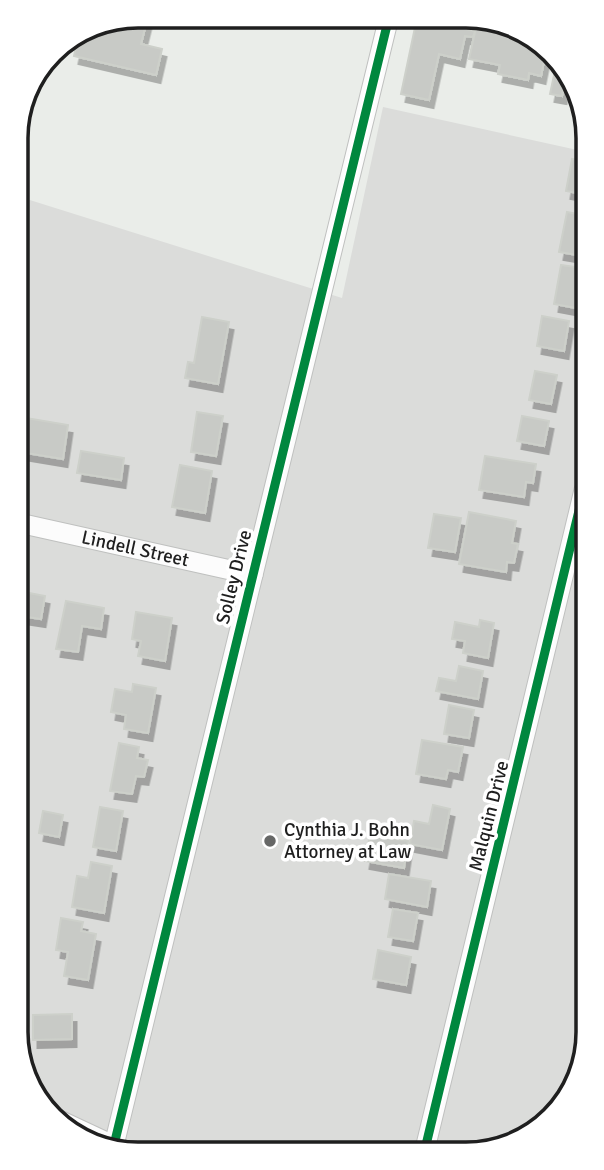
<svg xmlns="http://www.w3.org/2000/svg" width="604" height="1170" font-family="Signika,sans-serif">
  <defs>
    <filter id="shadow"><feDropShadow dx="4.5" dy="8" stdDeviation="0" flood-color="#0004"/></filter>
  </defs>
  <rect width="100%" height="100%" fill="#eaede9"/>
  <path fill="#dbdcda" d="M383,107L582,151L588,1041L563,1107L505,1148L121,1153L58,1124L22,1071L17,196L342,298Z"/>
  <path fill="#c8cac6" stroke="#cdd0ca" stroke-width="2" filter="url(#shadow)" d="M138,16H148L141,44L162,49L156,75L74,56L78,38Z
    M417,18L475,31L473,37L465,36L460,59L439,54L429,100L401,94Z
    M477,23L516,31L547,46L541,76L529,73L528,80L498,74L500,65L469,59Z
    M557,61L566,75L562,96L550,94Z
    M572,159L582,161L583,194L566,191Z
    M567,212L583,215V256L559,252Z
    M561,265L576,267L575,276L582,278L576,308L554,304Z
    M542,316L569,321L564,351L537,346Z
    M202,317L229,322L218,384L185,378L188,362L194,363Z
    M535,371L557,375L551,404L529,400Z
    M197,412L223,416L216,456L191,452Z
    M522,416L549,421L544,446L517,441Z
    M26,418L68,425L63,459L20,452Z
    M81,451L124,458L121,480L77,473Z
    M485,456L536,464L533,483L526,482L524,497L479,490Z
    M180,465L212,471L205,513L172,507Z
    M469,512L516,521L512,543L518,544L514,563L507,562L506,572L459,564Z
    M434,514L461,518L455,552L428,548Z
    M19,591L45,596L41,619L20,616Z
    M66,601L104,608L101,629L82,626L78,652L56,649Z
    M136,612L172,618L165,661L138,656L141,641L132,639Z
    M480,620L494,623L488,658L463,653L465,641L452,639L455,622L479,627Z
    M459,666L483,671L478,699L436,691L439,678L456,681Z
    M133,684L156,688L148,733L124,729L126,715L111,712L115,689L132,692Z
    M449,705L474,710L469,738L444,734Z
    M422,740L463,747L458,772L448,770L446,779L416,774Z
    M119,743L139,747L137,758L148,760L144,777L136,776L132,794L110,791Z
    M433,805L450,809L442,850L410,844L414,821L429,824Z
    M100,807L123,811L116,851L93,847Z
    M43,811L63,815L59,837L39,833Z
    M370,835L408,841L404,868L365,861Z
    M91,862L112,866L104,913L72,907L77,876L88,878Z
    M389,874L431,881L427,907L385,899Z
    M393,909L418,913L413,941L388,937Z
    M61,918L83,922L81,931L96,934L88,980L64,976L68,952L56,950Z
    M378,950L411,957L406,985L373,979Z
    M72,1014V1039L33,1040V1015Z"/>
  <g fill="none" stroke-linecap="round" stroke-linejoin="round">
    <defs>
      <g id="minor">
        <path id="s1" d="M19,523L253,575"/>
        <path d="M53,1117L130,1153"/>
        <path d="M114,1145L389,17"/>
        <path d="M425,1149L584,490"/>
      </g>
    </defs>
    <use href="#minor" stroke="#bfc0bf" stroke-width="21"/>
    <use href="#minor" stroke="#fcfcfc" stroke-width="19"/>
    <defs>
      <path id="cycleway" d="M114,1145L389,17
        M425,1149L584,490"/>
    </defs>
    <use href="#cycleway" stroke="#fff" stroke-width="13"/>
    <use href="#cycleway" stroke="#00873e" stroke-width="9"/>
  </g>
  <circle fill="#666766" stroke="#fff" stroke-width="2.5" cx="270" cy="841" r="7"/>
  <g text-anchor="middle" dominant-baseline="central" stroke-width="7" stroke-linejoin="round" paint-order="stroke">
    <g font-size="19" fill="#1f1f1f" stroke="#fff">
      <text stroke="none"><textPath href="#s1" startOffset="119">Lindell Street</textPath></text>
      <text transform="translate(234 577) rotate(-76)">Solley Drive</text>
      <text transform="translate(489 816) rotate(-76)">Malquin Drive</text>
    </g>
    <g font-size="19" fill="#1f1f1f" stroke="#fff" text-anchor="start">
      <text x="284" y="830">Cynthia J. Bohn<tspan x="284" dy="22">Attorney at Law</tspan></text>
    </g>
  </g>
  <path d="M0 0H604V1170H0ZM138 28H466A110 110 0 0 1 576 138V1032A110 110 0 0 1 466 1142H138A110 110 0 0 1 28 1032V138A110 110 0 0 1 138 28Z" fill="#fff" fill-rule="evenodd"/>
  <path fill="none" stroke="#1f1f1f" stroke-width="3.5" d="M138 28H466A110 110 0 0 1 576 138V1032A110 110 0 0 1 466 1142H138A110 110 0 0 1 28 1032V138A110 110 0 0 1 138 28Z"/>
</svg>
